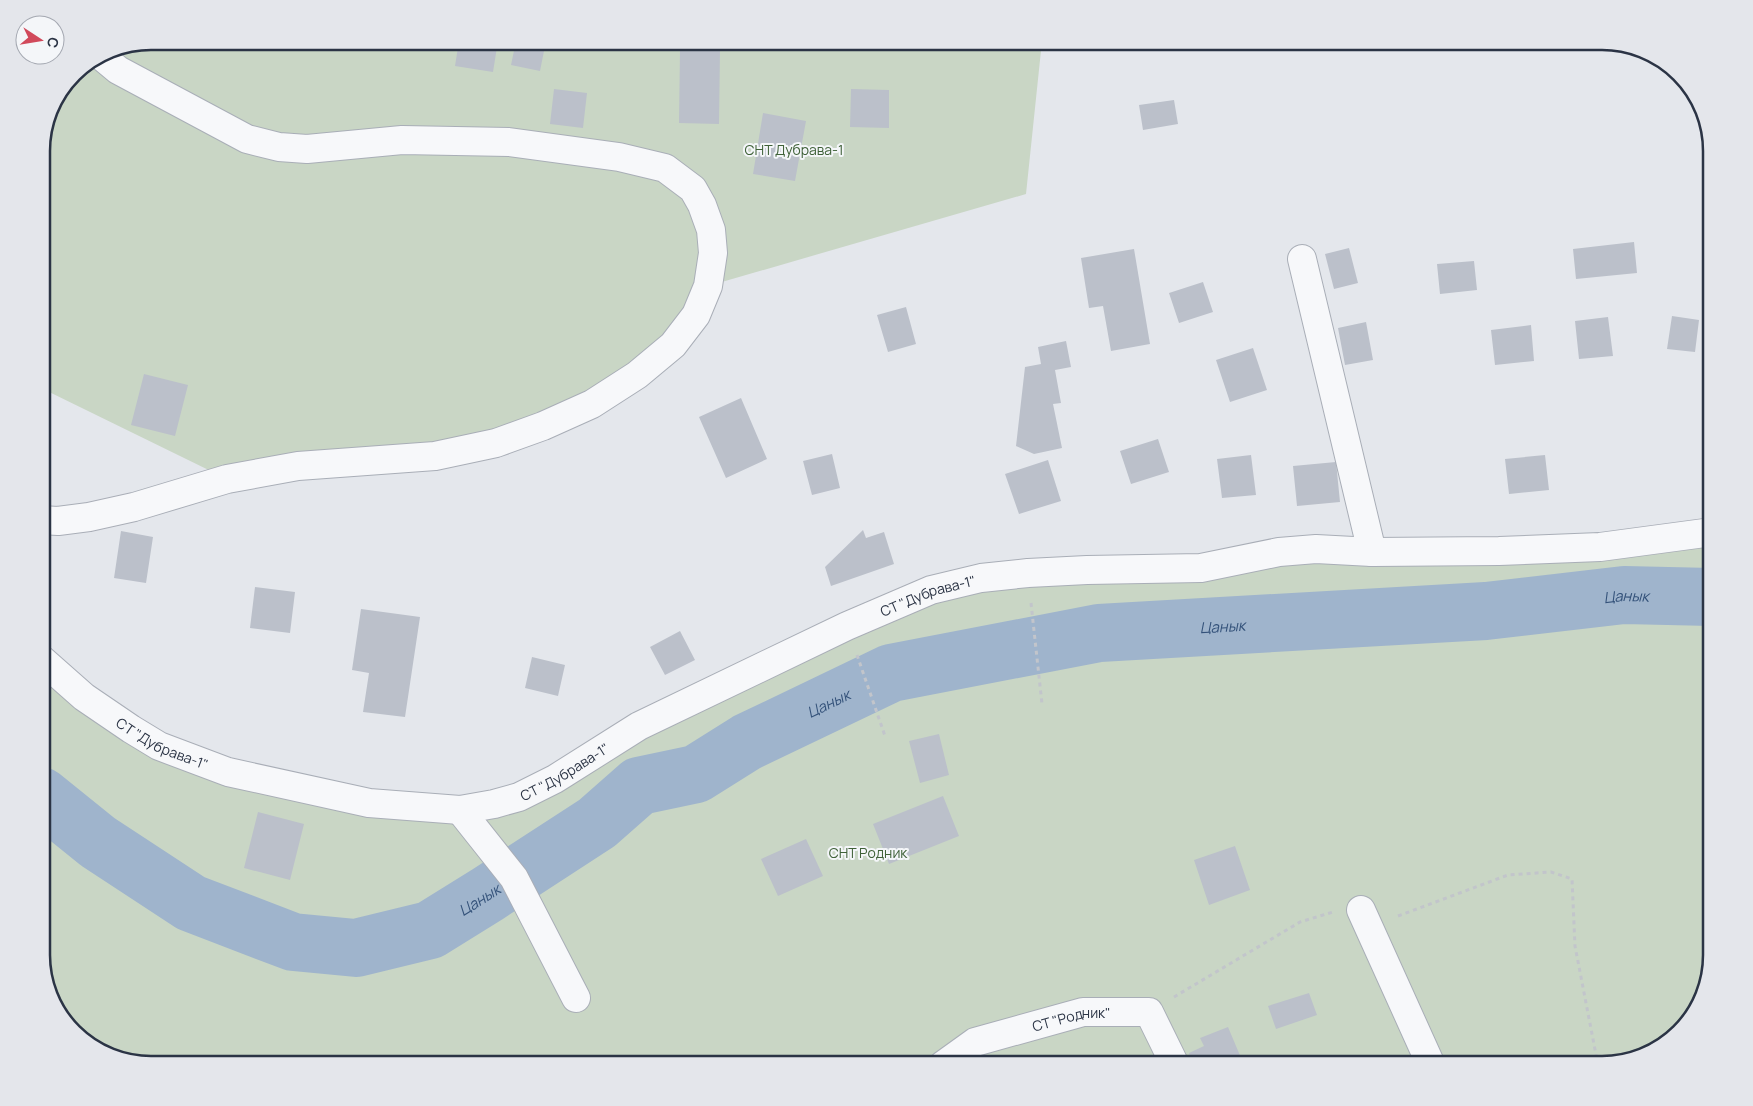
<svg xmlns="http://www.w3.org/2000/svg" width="1753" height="1106" font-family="Manrope,sans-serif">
  <rect width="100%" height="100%" fill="#e4e7ec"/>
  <path fill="#c9d6c5" d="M151,41H1042L1026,194L708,286L673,345L543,426L227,479L41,388V144L50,108L73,73L109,49Z
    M1712,532V956L1693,1016L1657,1050L1603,1065H151L90,1046L56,1010L41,962V659L159,746L460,810L931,590Z"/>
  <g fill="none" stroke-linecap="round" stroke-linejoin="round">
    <path stroke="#9fb4cc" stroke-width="58" id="s1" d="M41,796L98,842L191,903L293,942L356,948L430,930L488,894L597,823L639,786L696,774L747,742L891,673L1099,633L1486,611L1624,595L1712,597"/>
  </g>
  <path fill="#bbc0ca" d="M459,41L497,47L493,72L455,66Z
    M516,41H546L540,71L511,65Z
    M680,50H720L719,124L679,123Z
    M554,89L587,93L583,128L550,124Z
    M851,89L889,90V128L850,127Z
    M1174,100L1178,124L1143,130L1139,105Z
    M763,113L806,121L795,181L753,174Z
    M1634,242L1637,273L1576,279L1573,249Z
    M1349,248L1358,283L1334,289L1325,254Z
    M1134,249L1150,344L1111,351L1103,306L1089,308L1081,258Z
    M1474,261L1477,290L1440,294L1437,264Z
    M1203,282L1213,312L1179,323L1169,293Z
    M906,307L916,344L888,352L877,315Z
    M1672,316L1699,320L1695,352L1667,349Z
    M1608,317L1613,356L1579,359L1575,321Z
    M1366,322L1373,360L1345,365L1338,328Z
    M1531,325L1534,361L1495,365L1491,330Z
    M1066,341L1071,367L1055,370L1061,403L1053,404L1062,448L1034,454L1016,446L1025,367L1041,364L1038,347Z
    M1253,348L1267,390L1230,402L1216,360Z
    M144,374L188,385L175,436L131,425Z
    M741,398L767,459L726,478L699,417Z
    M1158,439L1169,472L1131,484L1120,451Z
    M832,454L840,488L812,495L803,461Z
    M1251,455L1256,495L1222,498L1217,459Z
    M1545,455L1549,490L1509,494L1505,459Z
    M1048,460L1061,501L1019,514L1005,474Z
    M1336,462L1340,502L1297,506L1293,466Z
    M863,530L866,538L884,532L894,564L831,586L825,567Z
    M121,531L153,537L146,583L114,578Z
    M255,587L295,592L290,633L250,628Z
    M361,609L420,617L405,717L363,712L369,673L352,670Z
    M680,631L695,660L665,675L650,647Z
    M532,657L565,665L558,696L525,688Z
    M939,734L949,775L920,783L909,741Z
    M943,796L959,836L889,864L873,824Z
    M258,812L304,824L290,880L244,868Z
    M806,839L823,876L778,896L761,859Z
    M1235,846L1250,890L1209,905L1194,860Z
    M1309,993L1317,1015L1276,1029L1268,1006Z
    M1228,1027L1244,1065H1194L1189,1053L1204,1046L1200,1038Z
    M1031,1059L1034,1065H1021Z"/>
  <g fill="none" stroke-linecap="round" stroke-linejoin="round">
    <defs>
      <g id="minor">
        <path d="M1302,259L1372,552"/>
        <path d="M41,520L58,521L89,517L134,507L227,479L298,466L435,456L496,443L543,426L592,404L637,375L673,345L696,315L708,286L713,253L711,230L702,205L693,189L665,168L619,157L509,142L402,140L307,149L279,147L247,139L118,70L100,55"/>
        <path id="s2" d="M41,659L84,697L131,729L159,746L228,772L369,803L460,810L494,804L519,797L555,779L639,726L847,626L931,590L981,578L1028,573L1087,570L1201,568L1279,552L1316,549L1372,552L1499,551L1600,547L1712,532"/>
        <path d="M460,810L514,878L576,998"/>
        <path d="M1361,910L1431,1065"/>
        <path id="s3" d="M943,1065L975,1042L1083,1012H1149L1175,1065"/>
      </g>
    </defs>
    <use href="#minor" stroke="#a9aeb7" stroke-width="30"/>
    <path stroke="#c2c5cb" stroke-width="3" stroke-dasharray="4 4" stroke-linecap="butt" d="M1031,603L1042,704
      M857,655L885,736
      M1398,916L1508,875L1551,872L1572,879L1575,946L1598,1065
      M1174,997L1300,922L1333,912"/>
    <use href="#minor" stroke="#f7f8fa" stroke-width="28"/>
  </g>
  <g text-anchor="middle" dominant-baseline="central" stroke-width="4" stroke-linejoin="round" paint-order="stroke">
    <g font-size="14" fill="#3f6138" stroke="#f4f6f9">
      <text x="794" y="149">СНТ Дубрава-1</text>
      <text x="868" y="852">СНТ Родник</text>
    </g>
    <g font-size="14" fill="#2b3445" stroke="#f4f6f9">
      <text stroke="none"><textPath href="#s2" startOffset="974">СТ "Дубрава-1"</textPath></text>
      <text stroke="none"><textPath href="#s2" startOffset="149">СТ "Дубрава-1"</textPath></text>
      <text stroke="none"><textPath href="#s2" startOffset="569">СТ "Дубрава-1"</textPath></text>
      <text stroke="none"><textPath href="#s3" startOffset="139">СТ "Родник"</textPath></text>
    </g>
    <g font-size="15" font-style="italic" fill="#34527a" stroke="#f4f6f9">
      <text stroke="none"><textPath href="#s1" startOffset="1706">Цанык</textPath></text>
      <text stroke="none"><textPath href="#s1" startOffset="1301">Цанык</textPath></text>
      <text stroke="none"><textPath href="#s1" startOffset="896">Цанык</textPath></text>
      <text stroke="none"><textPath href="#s1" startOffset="491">Цанык</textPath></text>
    </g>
  </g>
  <path d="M0 0H1753V1106H0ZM151 50H1602A101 101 0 0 1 1703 151V955A101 101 0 0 1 1602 1056H151A101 101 0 0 1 50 955V151A101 101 0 0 1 151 50Z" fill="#e4e6eb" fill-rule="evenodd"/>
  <path fill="none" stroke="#2b3445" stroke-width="2.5" d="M151 50H1602A101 101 0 0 1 1703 151V955A101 101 0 0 1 1602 1056H151A101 101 0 0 1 50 955V151A101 101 0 0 1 151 50Z"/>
  <g transform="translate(40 40) rotate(102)"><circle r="24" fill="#f4f6f9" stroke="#a4a8b1"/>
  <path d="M0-4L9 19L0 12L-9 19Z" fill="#d1495b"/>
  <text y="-8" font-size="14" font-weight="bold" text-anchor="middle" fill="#2b3445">С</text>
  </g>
</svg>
